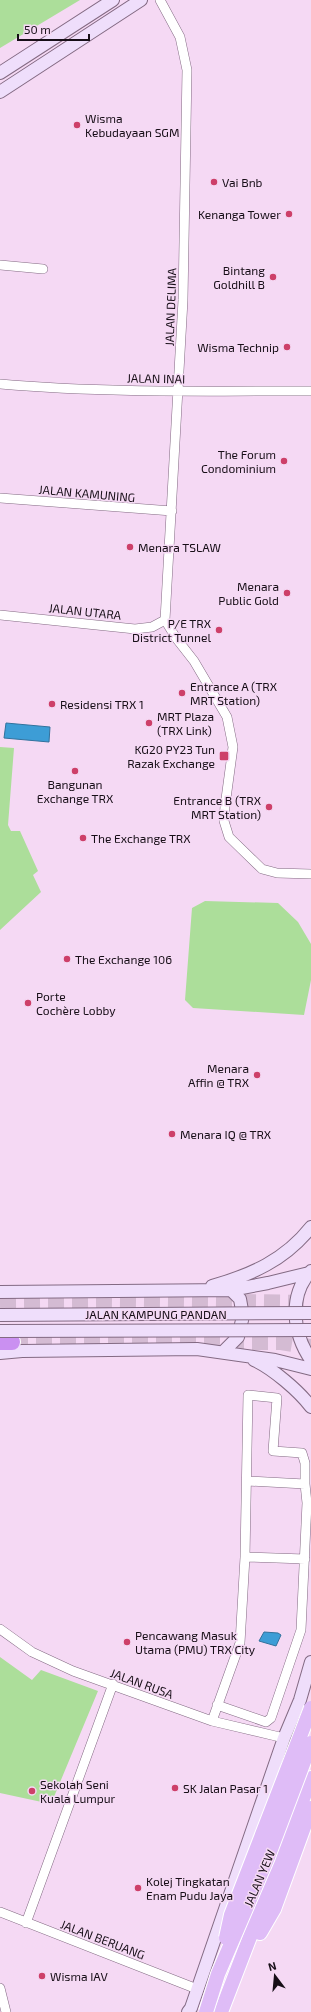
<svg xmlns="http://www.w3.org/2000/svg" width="311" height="2012" font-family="'Exo 2',sans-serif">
  <rect width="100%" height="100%" fill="#f5d9f4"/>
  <path fill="#acde9a" d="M0,0H80L0,48Z
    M0,747L14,748L8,825L11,831H20L38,871L33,875L41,892L0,930Z
    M205,901L278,903L298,922L311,944V980L304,1015L193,1008L185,1000L192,908Z
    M0,1657L32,1680L41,1670L98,1691L51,1804L0,1793Z"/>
  <path fill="#3d9dd6" stroke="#32729d" d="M6,723L50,727L49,742L4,738Z
    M264,1632L278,1633L281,1635L276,1646L259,1641Z"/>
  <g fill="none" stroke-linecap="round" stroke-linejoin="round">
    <path stroke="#d4bbd3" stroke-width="16" stroke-dasharray="16 8" stroke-linecap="butt" d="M0,1301L110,1300L311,1303
      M12,1342H281L311,1347"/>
    <defs>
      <path id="street" d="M160,0L180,37L187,70L183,300L165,620
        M0,265L43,269
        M0,384C103,393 207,391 311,391
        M0,498L172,511
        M0,615L135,629L152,627L165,620
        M165,620L176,638L194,661L227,717L233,747L225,806L224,821L229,837L262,869L277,873L311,874
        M245,1557L305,1559
        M0,1629L32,1652L73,1671L212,1721L284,1738
        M217,1705L266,1722L271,1718L301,1630L307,1503L305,1484L247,1481
        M212,1721L240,1643L245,1557L248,1395L277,1398L273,1451L302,1453L305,1463V1484
        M0,1912L197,1989
        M26,1923L113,1684
        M0,1988L6,2012"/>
      <path id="secondary" d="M0,73L113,0
        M0,92L141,0
        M311,1271C288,1296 293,1334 311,1360
        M212,1286C251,1275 285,1260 311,1227
        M0,1292L231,1290L268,1283L309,1273
        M223,1352L238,1337L243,1316L240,1299L231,1290
        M0,1353L22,1351L197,1349L275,1360L311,1369
        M254,1360C272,1368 299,1391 311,1407
        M188,2012L191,2008L284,1738L300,1700L311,1662"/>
      <path id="primary" d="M260,1933L274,1909L311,1808
        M221,2012L311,1778"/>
      <path id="highway" d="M0,1342H12"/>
    </defs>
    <use href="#street" stroke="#836a83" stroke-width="10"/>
    <use href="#secondary" stroke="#836a83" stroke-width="14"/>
    <use href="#primary" stroke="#fff" stroke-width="16"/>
    <use href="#highway" stroke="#fff" stroke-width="18"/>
    <use href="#street" stroke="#fff" stroke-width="9"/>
    <use href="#secondary" stroke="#efdefb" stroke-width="12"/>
    <use href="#primary" stroke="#dfbcf7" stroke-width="14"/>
    <use href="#highway" stroke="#ca90f1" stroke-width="16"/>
    <defs>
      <path id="secondary-bridge" d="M0,1315L311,1313
        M0,1331L311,1330"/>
      <path id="primary-bridge" d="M226,1938L231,1915L311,1708
        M206,2012L218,1974L268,1857L311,1743"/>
    </defs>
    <use href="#secondary-bridge" stroke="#836a83" stroke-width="14" stroke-linecap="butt"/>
    <use href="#primary-bridge" stroke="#fff" stroke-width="16" stroke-linecap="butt"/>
    <use href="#secondary-bridge" stroke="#efdefb" stroke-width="12"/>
    <use href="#primary-bridge" stroke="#dfbcf7" stroke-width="14"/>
  </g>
  <g fill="#cd3f69" stroke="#f5d9f4" stroke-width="1.5">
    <circle cx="77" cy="125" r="4"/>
    <circle cx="214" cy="182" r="4"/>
    <circle cx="289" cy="214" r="4"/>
    <circle cx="273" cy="277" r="4"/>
    <circle cx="287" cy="347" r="4"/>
    <circle cx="284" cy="461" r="4"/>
    <circle cx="130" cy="547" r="4"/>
    <circle cx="287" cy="593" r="4"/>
    <circle cx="219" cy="630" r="4"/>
    <circle cx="182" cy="693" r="4"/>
    <circle cx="52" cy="704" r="4"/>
    <circle cx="149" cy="723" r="4"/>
    <rect x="219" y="751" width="10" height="10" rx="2"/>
    <circle cx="75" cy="771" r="4"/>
    <circle cx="269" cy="807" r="4"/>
    <circle cx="83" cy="838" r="4"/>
    <circle cx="67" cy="959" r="4"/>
    <circle cx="28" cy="1003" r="4"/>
    <circle cx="257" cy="1075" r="4"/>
    <circle cx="172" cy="1134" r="4"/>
    <circle cx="127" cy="1642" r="4"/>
    <circle cx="175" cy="1788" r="4"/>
    <circle cx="32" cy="1791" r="4"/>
    <circle cx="138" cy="1888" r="4"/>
    <circle cx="42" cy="1976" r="4"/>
  </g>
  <g text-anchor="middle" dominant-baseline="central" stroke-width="3" stroke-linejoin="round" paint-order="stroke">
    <g font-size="12" fill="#170e17" stroke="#f5d9f4" text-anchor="start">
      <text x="85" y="118">Wisma<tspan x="85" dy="14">Kebudayaan SGM</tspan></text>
      <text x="222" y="182">Vai Bnb</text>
      <text x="281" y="214" text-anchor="end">Kenanga Tower</text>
      <text x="265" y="270" text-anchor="end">Bintang<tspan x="265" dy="14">Goldhill B</tspan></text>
      <text x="279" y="347" text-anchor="end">Wisma Technip</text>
      <text x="276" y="454" text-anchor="end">The Forum<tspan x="276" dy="14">Condominium</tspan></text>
      <text x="138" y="547">Menara TSLAW</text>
      <text x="279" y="586" text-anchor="end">Menara<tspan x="279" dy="14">Public Gold</tspan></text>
      <text x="211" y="623" text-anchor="end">P/E TRX<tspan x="211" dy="14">District Tunnel</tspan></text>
      <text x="190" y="686">Entrance A (TRX<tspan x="190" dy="14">MRT Station)</tspan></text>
      <text x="60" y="704">Residensi TRX 1</text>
      <text x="157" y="716">MRT Plaza<tspan x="157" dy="14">(TRX Link)</tspan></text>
      <text x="215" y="749" text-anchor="end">KG20 PY23 Tun<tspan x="215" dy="14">Razak Exchange</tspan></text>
      <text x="75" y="784" text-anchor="middle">Bangunan<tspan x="75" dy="14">Exchange TRX</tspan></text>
      <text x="261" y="800" text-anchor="end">Entrance B (TRX<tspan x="261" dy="14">MRT Station)</tspan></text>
      <text x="91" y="838">The Exchange TRX</text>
      <text x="75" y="959">The Exchange 106</text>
      <text x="36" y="996">Porte<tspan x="36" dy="14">Cochère Lobby</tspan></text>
      <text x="249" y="1068" text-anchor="end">Menara<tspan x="249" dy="14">Affin @ TRX</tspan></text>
      <text x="180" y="1134">Menara IQ @ TRX</text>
      <text x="135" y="1635">Pencawang Masuk<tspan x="135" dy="14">Utama (PMU) TRX City</tspan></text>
      <text x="40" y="1784">Sekolah Seni<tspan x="40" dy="14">Kuala Lumpur</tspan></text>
      <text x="183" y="1788">SK Jalan Pasar 1</text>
      <text x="146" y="1881">Kolej Tingkatan<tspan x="146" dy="14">Enam Pudu Jaya</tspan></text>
      <text x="50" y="1976">Wisma IAV</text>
    </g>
    <g font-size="12" fill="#170e17" stroke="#f5d9f4">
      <text transform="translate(170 307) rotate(-88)">JALAN DELIMA</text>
      <text transform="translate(156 378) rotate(1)">JALAN INAI</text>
      <text transform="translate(87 493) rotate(5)">JALAN KAMUNING</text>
      <text transform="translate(85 611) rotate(6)">JALAN UTARA</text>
      <text x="156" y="1314">JALAN KAMPUNG PANDAN</text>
      <text transform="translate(142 1683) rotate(20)">JALAN RUSA</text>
      <text transform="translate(259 1878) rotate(-67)">JALAN YEW</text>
      <text transform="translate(103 1939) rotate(21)">JALAN BERUANG</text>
    </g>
  </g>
  <g transform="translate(275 1976) rotate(344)" stroke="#f5d9f4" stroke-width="3" paint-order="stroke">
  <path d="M0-3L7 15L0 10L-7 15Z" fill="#170e17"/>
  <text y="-6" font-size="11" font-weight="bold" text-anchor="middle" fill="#170e17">N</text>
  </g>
  <path d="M18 34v6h71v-6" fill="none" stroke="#170e17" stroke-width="2"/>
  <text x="24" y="34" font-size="12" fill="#170e17" stroke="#f5d9f4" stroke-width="3" paint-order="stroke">50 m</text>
</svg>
